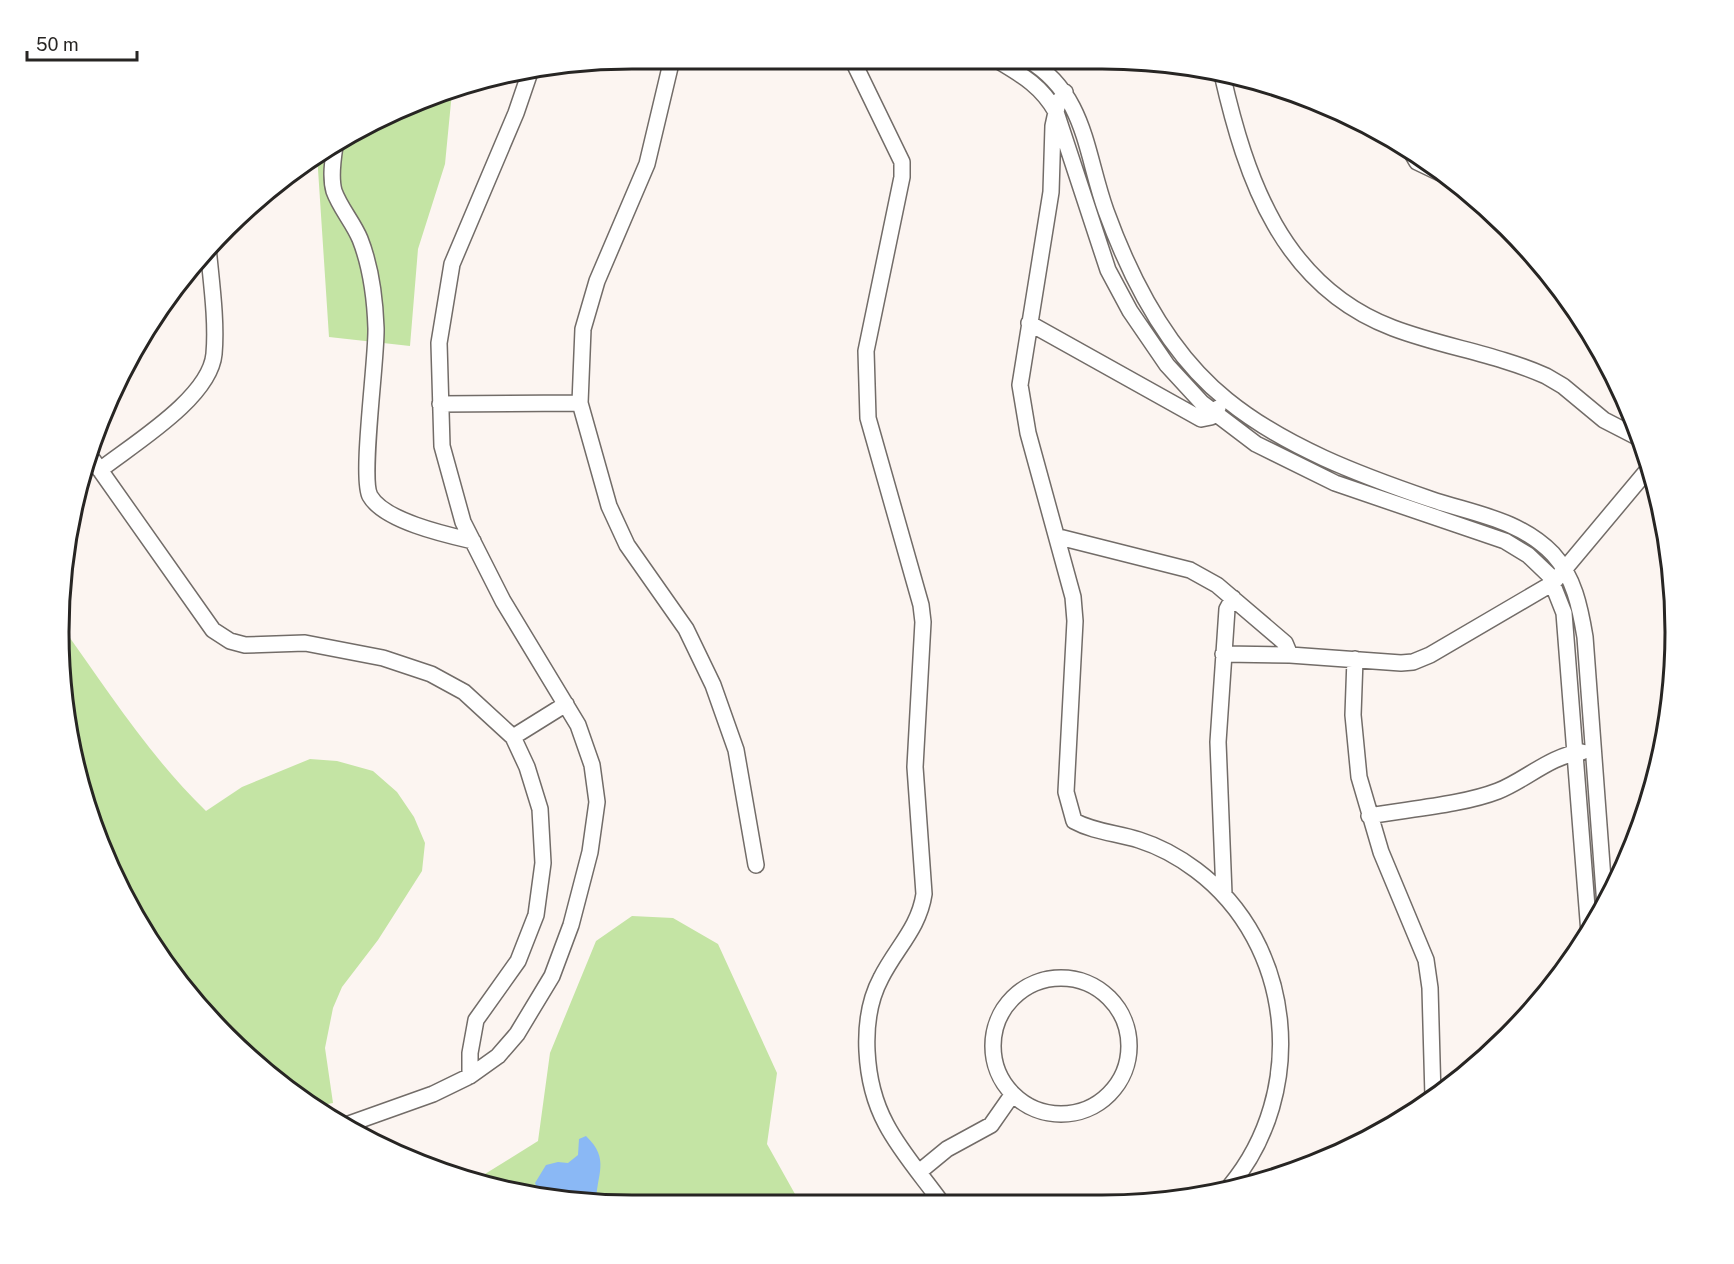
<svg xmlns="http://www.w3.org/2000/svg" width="1734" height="1264" font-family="'Public Sans',sans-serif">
  <rect width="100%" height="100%" fill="#fcf5f1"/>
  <path fill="#c4e4a4" d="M452,92L445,164L418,249L410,346L329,337L317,154Z
    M63,628C107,690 151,758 206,811L242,787L310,759L337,761L373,771L397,792L414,817L425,843L422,871L378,940L342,987L333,1008L325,1048L333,1103L317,1106L254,1063L177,981L102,851L63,707Z
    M632,916L673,918L718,944L777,1073L767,1144L800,1203L594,1204L483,1186L472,1182L538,1141L550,1053L596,941Z"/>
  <path fill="#8ab8f5" d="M586,1136C611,1160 596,1174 596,1204L540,1195L535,1183L546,1165L558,1162L568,1163L578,1155L579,1139Z"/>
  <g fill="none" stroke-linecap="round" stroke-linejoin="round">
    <defs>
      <path id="minor" d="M672,59L647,164L597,281L583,329L580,403L609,506L627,545L686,629L713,685L736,750L756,865
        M852,59L902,162V177L866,351L868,418L921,605L923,622L915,767L924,894C919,928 896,948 881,978C859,1019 864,1083 886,1124C900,1151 923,1177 941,1202
        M995,59C1020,74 1041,85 1056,112L1108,270L1130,311L1167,365L1202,403L1256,444L1335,483L1505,541L1528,555L1549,575L1564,613L1589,933
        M1027,59C1086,94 1085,152 1106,211C1131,280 1168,353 1227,400C1285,447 1360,475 1430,499C1474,514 1519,519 1553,554C1574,577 1580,607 1585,637L1605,906
        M1222,74C1246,179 1282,286 1393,328C1443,347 1497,354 1546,376L1563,386L1604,420L1639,438
        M1065,92L1058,103L1053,126L1051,192L1020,385L1028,433L1073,597L1075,621L1066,792L1074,821C1094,832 1117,833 1139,840C1158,846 1180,858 1196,870C1295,944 1308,1092 1230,1186
        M335,146C333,159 330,177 334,191C340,208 353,222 360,239C371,267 375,299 376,328C377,358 360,478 370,496C384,521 447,535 473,541
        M1410,150L1417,162L1440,173
        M1029,323L1201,419L1211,417L1218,408
        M440,404L580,403
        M93,460L213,630L230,641L245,645L305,643L383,658L431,674L464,692L513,737L527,767L540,809L543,863L536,915L518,961L476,1020L470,1053V1076
        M100,470C133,444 210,398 214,354C217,321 211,280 208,247
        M1059,537L1190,570L1217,585L1285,643L1290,655
        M1223,654L1290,655L1401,663L1413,662L1430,655L1553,583L1650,467
        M1355,659L1353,715L1359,777L1381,852L1426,960L1430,988L1433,1097
        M513,737L566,704
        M1369,816C1408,809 1462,805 1498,791C1526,780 1551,755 1582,752
        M1224,894L1218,742L1227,609L1233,598
        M993 1046a68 68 0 1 1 136 0a68 68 0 1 1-136 0Z
        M346,1125L433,1094L470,1076L498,1056L517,1034L552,976L571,925L590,852L597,802L592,765L578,725L503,601L463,522L442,446L439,343L452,264L516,113L530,72
        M919,1172L947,1149L991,1125L1012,1095"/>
    </defs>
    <use href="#minor" stroke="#726c68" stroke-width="18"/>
    <use href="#minor" stroke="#fff" stroke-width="15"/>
  </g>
  <path d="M0 0H1734V1264H0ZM632 69H1102A563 563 0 0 1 1665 632V632A563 563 0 0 1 1102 1195H632A563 563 0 0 1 69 632V632A563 563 0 0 1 632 69Z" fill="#fff" fill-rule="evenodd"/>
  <path fill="none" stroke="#272523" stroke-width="3" d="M632 69H1102A563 563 0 0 1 1665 632V632A563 563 0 0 1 1102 1195H632A563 563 0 0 1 69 632V632A563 563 0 0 1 632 69Z"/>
  <path d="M27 51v9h110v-9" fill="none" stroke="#272523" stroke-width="3"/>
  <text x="36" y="51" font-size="18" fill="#272523" stroke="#ffffff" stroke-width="4.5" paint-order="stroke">50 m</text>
</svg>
